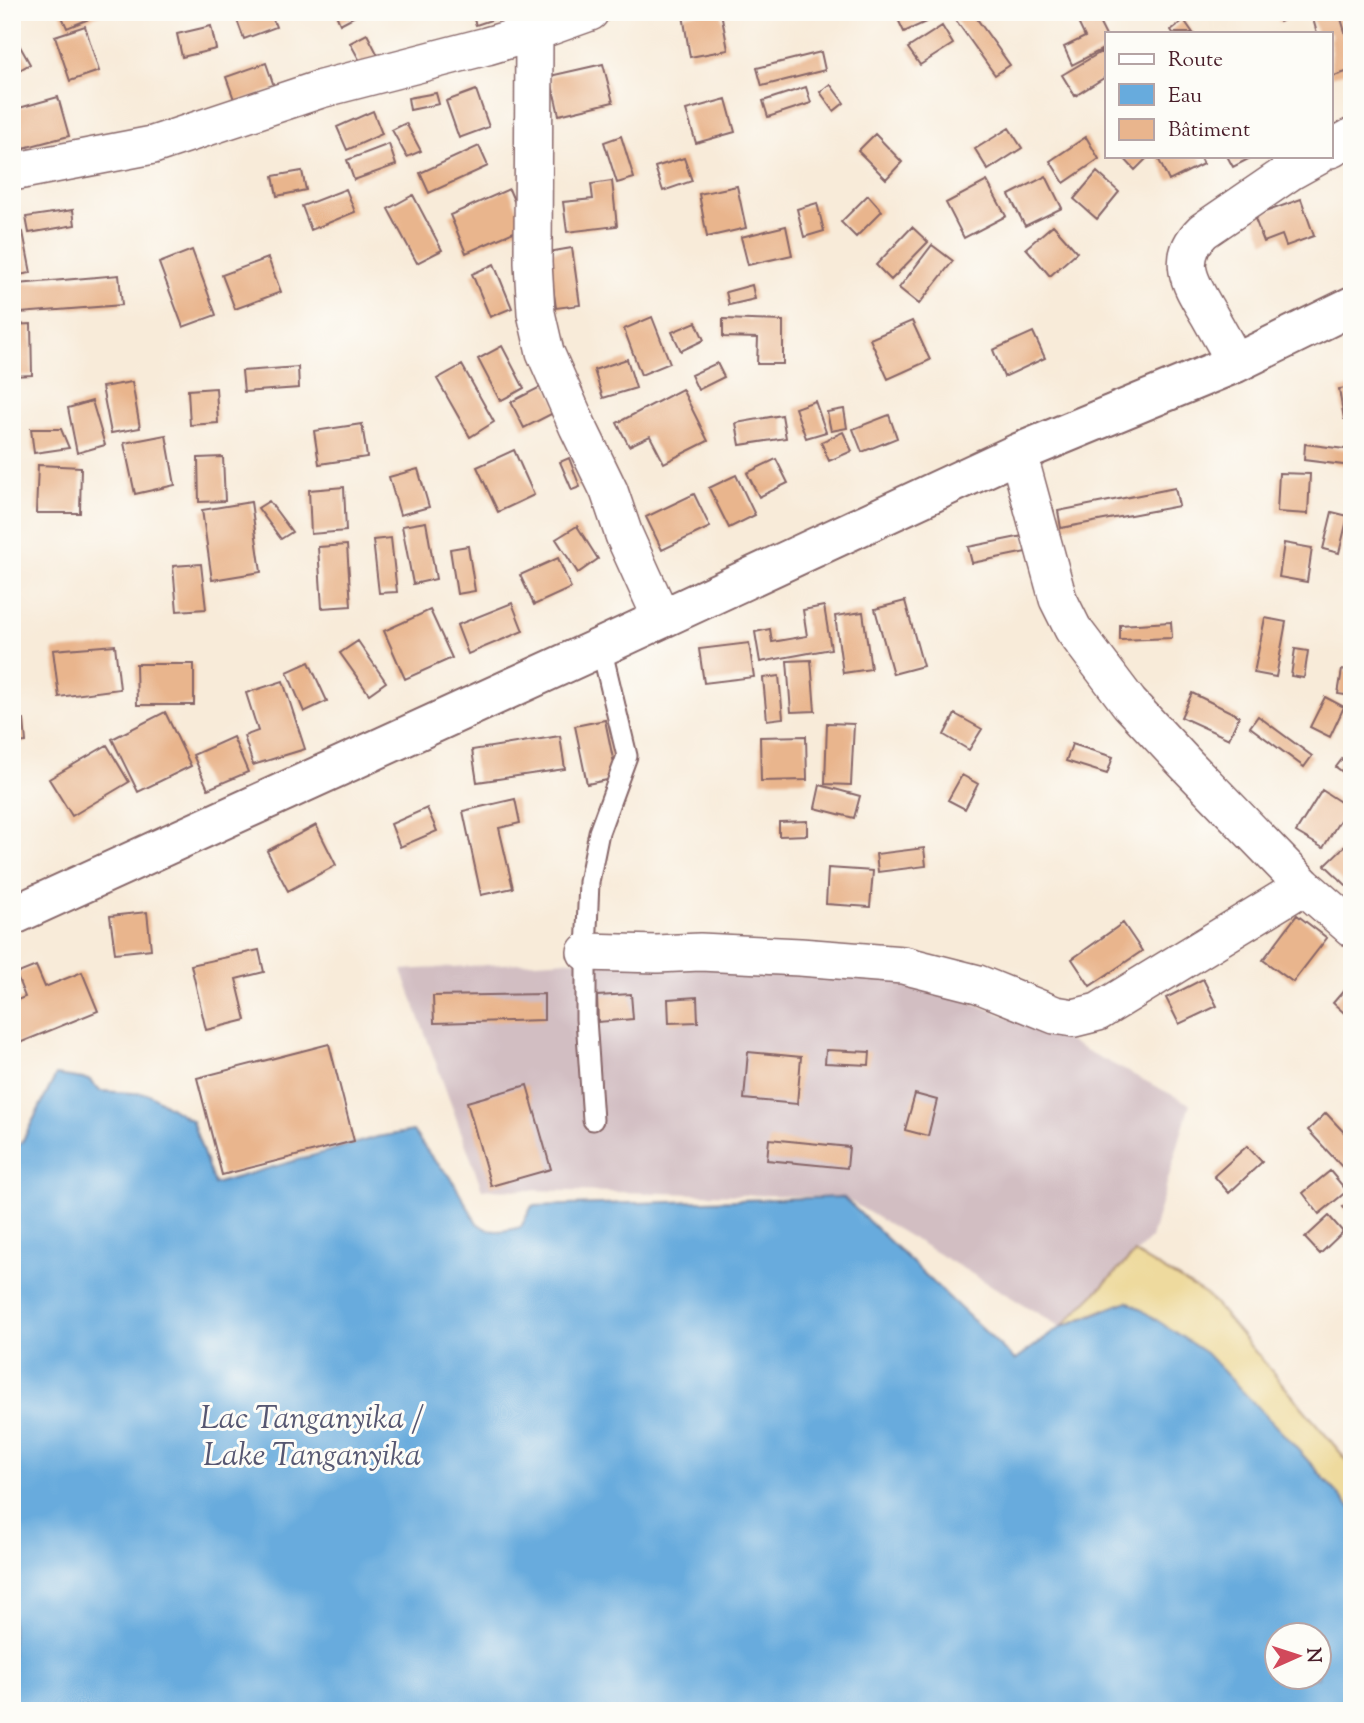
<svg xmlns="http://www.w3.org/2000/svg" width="1364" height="1723" font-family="'Sorts Mill Goudy',serif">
  <rect width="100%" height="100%" fill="#fdfcf7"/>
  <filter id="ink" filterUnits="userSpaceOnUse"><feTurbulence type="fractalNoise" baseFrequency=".0143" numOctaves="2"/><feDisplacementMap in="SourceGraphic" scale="14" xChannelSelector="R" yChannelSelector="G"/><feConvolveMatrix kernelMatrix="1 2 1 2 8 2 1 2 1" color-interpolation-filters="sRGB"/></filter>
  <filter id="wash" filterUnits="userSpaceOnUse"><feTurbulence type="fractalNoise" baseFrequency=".00686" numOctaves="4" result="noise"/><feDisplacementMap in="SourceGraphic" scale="28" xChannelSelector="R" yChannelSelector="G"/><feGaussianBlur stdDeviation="1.57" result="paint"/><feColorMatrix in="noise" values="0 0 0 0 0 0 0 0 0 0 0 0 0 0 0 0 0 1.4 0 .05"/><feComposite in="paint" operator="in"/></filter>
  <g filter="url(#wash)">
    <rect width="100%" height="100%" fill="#f8ebd9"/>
    <path fill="#d2bec2" d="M586,959L902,975L1064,1039L1190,1104L1151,1238L1061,1327L843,1197L482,1189L402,970Z"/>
    <path fill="#eeda9e" stroke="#9c7c64" stroke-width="2" d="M1135,1253L1208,1296L1352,1466V1509L1289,1440L1105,1309L1061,1327Z"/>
    <path fill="#67abdd" stroke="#586584" stroke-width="2" fill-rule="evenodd" d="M56,1075L90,1080L100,1091L149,1094L192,1121L214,1184L377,1137L413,1131L433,1159L450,1176L477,1223C491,1235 504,1231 521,1227L532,1206L843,1197L1015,1360L1061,1327L1128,1301L1206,1353L1289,1440L1352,1509V1711H12V1149L22,1142ZM1276,1636H1318V1678H1276Z"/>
    <g id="blocks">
      <path fill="#e9b58d" d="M60,12H106L67,28Z
        M256,12H270L276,27L244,39L237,20Z
        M335,12H358L359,14L340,24Z
        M471,12H512V13L476,25Z
        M700,12H721L728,50L690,57L683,15Z
        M897,12H937L939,16L904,32L895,13Z
        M950,12H972L1010,65L995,75Z
        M1073,12H1094L1107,38V47L1072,65L1064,47L1085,37Z
        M1276,12H1294L1295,16L1279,22Z
        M1311,12H1339L1352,55V70L1331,77V33H1317Z
        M1184,20L1193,33H1173L1171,30Z
        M85,26L99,71L70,81L55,36Z
        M211,26L216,49L182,57L177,34Z
        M942,26L953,44L920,65L908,48Z
        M12,32L30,64L12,74Z
        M367,34L382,63L366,72L350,43Z
        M821,52L825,70L762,86L757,68Z
        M1101,52L1107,61V76L1075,96L1062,75Z
        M266,63L275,89L235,102L226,77Z
        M603,64L613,102L559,115L550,76Z
        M830,84L844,103L834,111L820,92Z
        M806,87L811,103L768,117L763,101Z
        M476,90L489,127L459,138L446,101Z
        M436,93L439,104L410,110L408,98Z
        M58,97L69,136L12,151V110Z
        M726,99L735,132L696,143L686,110Z
        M373,111L382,134L347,150L337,127Z
        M406,123L421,151L407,157L392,130Z
        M1009,128L1022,148L988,170L975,149Z
        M875,134L902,162L886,179L858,151Z
        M621,136L634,178L617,183L604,142Z
        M1086,137L1099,159L1064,183L1050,161Z
        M389,144L396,165L354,180L347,160Z
        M479,146L488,166L429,193L420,173Z
        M1122,156H1145L1147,158L1135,170Z
        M1162,156H1199L1203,164L1169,181L1158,158Z
        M1227,156H1254L1233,167Z
        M684,158L692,181L663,191L655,167Z
        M302,171L306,190L277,196L273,176Z
        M1097,172L1119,192L1097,219L1074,199Z
        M1046,176L1062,208L1025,226L1009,195Z
        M612,181L617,226L567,232L563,202L593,199L591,184Z
        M987,181L1006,216L964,238L946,203Z
        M737,186L746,228L707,237L699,194Z
        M346,189L355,212L311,230L302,206Z
        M509,189L525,227L466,253L450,215Z
        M413,195L442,250L417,263L388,209Z
        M868,195L882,211L856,237L841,222Z
        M1301,199L1314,236L1286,246L1282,235L1264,242L1254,216Z
        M817,203L824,231L804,237L797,209Z
        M73,210L75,225L29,233L26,217Z
        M1053,225L1077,252L1050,276L1026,248Z
        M786,226L792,255L748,265L741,237Z
        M912,227L928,242L891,280L876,265Z
        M23,232L31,273L12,276V234Z
        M932,245L953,261L919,304L899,288Z
        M572,248L580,305L556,308L548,252Z
        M192,250L216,315L183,327L159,263Z
        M268,258L281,292L235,309L222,275Z
        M494,264L512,308L490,317L472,274Z
        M119,275L122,305L20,313L18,284Z
        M752,285L755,299L729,305L726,292Z
        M652,317L670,363L641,375L624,329Z
        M723,319L783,321V364H757L758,338L723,337Z
        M912,321L930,360L888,379L870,339Z
        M696,322L704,340L681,351L672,332Z
        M31,324L32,375L12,376V325Z
        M1033,332L1045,358L1004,377L993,350Z
        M502,346L524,388L500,401L478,359Z
        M627,359L636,388L603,398L594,370Z
        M717,363L724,377L698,390L691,375Z
        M462,365L494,422L470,437L437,379Z
        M298,367L299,388L244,392L242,371Z
        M132,382L140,428L111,433L102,387Z
        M546,384L559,410L524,428L511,402Z
        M1352,387V418L1344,419L1339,389Z
        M216,388L218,423L190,425L188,390Z
        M682,389L708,441L664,463L650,436L629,446L617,423Z
        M92,401L105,445L77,453L68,408Z
        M815,401L826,432L806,438L795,408Z
        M844,409L847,428L831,431L827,412Z
        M782,415L786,438L740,445L736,423Z
        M889,415L897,438L862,452L853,429Z
        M362,424L367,457L319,464L314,431Z
        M31,429H61L69,448L34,453Z
        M843,432L852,451L829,461L821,442Z
        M166,435L175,485L135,494L124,443Z
        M1305,444L1352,450V466L1304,460Z
        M514,450L534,495L498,512L477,467Z
        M223,457L225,501L199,502L198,458Z
        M569,458L580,487L572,490L560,462Z
        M776,459L788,483L759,497L747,473Z
        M38,465L81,467L80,513H36Z
        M418,469L429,507L400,515L389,477Z
        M1279,473L1310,474L1308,514L1277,512Z
        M736,475L755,515L729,528L709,488Z
        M344,487L346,531L311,534L309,490Z
        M1175,488L1179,506L1061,528L1058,511Z
        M694,494L710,527L662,550L646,517Z
        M269,501L292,532L281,539L258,508Z
        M251,502L261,572L212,580L202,510Z
        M1332,512L1348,516L1339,553L1323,549Z
        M426,522L436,579L413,584L402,526Z
        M577,526L598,559L578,573L556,539Z
        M1023,536L1026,552L972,563L968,547Z
        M391,538L397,592L379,593L373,540Z
        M1284,543L1312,548L1307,582L1279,577Z
        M347,545L351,606L322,608L318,547Z
        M468,546L475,591L457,594L450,549Z
        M558,558L571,588L534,605L520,575Z
        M201,564L206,609L177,611L173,566Z
        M905,601L923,666L893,674L875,609Z
        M512,603L523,631L468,654L457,625Z
        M824,606L831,649L760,662L755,632L770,629L772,642L807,636L803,610Z
        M430,610L452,658L405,679L384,631Z
        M863,612L871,669L843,673L835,616Z
        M1265,618L1286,622L1276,677L1254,673Z
        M1171,622L1172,638L1120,640V625Z
        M358,641L386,682L369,694L340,653Z
        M749,643L754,677L704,683L699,649Z
        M115,645L120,689L59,697L53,650Z
        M1295,649L1308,651L1304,678L1291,676Z
        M811,660L815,711L791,712L787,661Z
        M309,662L327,701L304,712L287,672Z
        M136,664H194V705H137Z
        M1342,670L1352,672V696L1338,694Z
        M779,676L783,718L767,720L763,678Z
        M283,681L305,749L253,765L244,736L258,731L246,693Z
        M1192,693L1239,716L1229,739L1181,717Z
        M1325,697L1344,707L1330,737L1310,727Z
        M165,712L191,766L138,792L112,739Z
        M955,714L982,729L969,750L944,735Z
        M1258,716L1312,756L1304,767L1250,727Z
        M12,720H24L26,742L12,743Z
        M605,720L617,778L587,784L575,726Z
        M827,723L854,724L851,785L825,784Z
        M560,736L565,769L477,782L472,750Z
        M806,736L807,780L761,781L760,737Z
        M233,737L248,772L208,789L193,755Z
        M1072,744L1113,757L1107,774L1066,761Z
        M107,745L129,782L72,816L49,779Z
        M1352,746V779L1336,767Z
        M962,775L978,784L965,809L948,800Z
        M820,785L860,796L854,818L815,808Z
        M1322,790L1348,807L1323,848L1296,832Z
        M515,799L520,823L499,828L513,888L481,895L463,811Z
        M427,808L437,831L400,847L391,824Z
        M807,821V835L779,836V822Z
        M316,825L336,865L288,891L267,851Z
        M1352,839V882L1347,886L1325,865Z
        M924,848L926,866L878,872L876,854Z
        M828,868L873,871L870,907L826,904Z
        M147,912L151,949L115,953L110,916Z
        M1297,915L1327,938L1293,982L1263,960Z
        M1123,923L1142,951L1090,986L1072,959Z
        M259,950L264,972L236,979L246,1020L206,1030L191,965Z
        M36,966L45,987L82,972L98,1011L12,1046V1002L25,997L16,974Z
        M1203,979L1217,1006L1179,1024L1166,998Z
        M1352,981V1020L1333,1003Z
        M544,994V1020L434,1023L433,996Z
        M631,994L633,1019L598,1022L597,996Z
        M697,997L698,1022L669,1023L668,999Z
        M329,1044L354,1141L222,1175L197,1078Z
        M826,1050L870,1052L869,1065L825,1063Z
        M748,1052L801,1057L797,1104L744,1099Z
        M527,1085L551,1169L491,1186L467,1102Z
        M915,1094L937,1100L928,1136L905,1130Z
        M1326,1113L1352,1141V1161L1343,1168L1308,1130Z
        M769,1139L849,1147L847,1168L767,1160Z
        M1247,1146L1262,1162L1229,1193L1214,1176Z
        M1330,1171L1347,1191L1319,1214L1303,1193Z
        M1352,1200V1218L1343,1207Z
        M1329,1216L1343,1232L1320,1254L1305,1238Z"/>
    </g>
  </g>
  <g filter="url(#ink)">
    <use href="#blocks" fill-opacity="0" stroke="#876668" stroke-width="2"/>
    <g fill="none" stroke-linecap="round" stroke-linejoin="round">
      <defs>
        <path id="service" d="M593,1120L586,1019V952L589,882L599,832L627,756L601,647"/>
        <path id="minor" d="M534,32L533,263L536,313L545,352L578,427L609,491L624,535L662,619
          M1331,149L1352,137
          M12,172L153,145L321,89L487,46L534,32L590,12
          M1236,363C1227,347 1218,331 1209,315C1192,286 1173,260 1203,231L1291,171L1318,156
          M1018,453L1058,599L1073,629L1129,703L1184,762L1304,886L1352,928
          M586,952L657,954L700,952L800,957L903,965L978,984L1055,1015L1074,1018L1098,1012L1304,886"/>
        <path id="trunk" d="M12,916L601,647L1018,453L1236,363L1352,306"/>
      </defs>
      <use href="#service" stroke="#876668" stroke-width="23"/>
      <use href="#minor" stroke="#876668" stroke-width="40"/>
      <use href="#trunk" stroke="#876668" stroke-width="42"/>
      <use href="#service" stroke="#fff" stroke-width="19"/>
      <use href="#minor" stroke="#fff" stroke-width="37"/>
      <use href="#trunk" stroke="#fff" stroke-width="38"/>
    </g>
  </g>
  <g text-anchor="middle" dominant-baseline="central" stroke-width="6" stroke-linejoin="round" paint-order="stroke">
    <g font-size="32" font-style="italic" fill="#565772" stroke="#fdfcf7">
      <text x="312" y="1420">Lac Tanganyika /<tspan x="312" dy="37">Lake Tanganyika</tspan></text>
    </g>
  </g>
  <rect width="1364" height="1723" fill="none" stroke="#fdfcf7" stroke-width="42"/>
  <rect x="1105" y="32" width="228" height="126" fill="#fdfcf7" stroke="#b5a4a5" stroke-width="2"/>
  <rect x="1119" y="54" width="35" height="10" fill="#ffffff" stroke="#b5a4a5" stroke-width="2"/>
  <text x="1168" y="66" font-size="21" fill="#4a1f2b">Route</text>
  <rect x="1119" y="84" width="35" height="21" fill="#67abdd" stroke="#b5a4a5" stroke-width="2"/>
  <text x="1168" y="102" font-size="21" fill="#4a1f2b">Eau</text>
  <rect x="1119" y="119" width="35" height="21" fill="#e9b58d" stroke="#b5a4a5" stroke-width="2"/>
  <text x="1168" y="136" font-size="21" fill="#4a1f2b">Bâtiment</text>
  <g transform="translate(1298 1656) rotate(87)"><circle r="33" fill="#fdfcf7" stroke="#b5a4a5" stroke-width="2"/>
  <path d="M0-5L12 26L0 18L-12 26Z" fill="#d1495b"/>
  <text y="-10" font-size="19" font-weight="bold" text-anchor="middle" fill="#4a1f2b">N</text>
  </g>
</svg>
